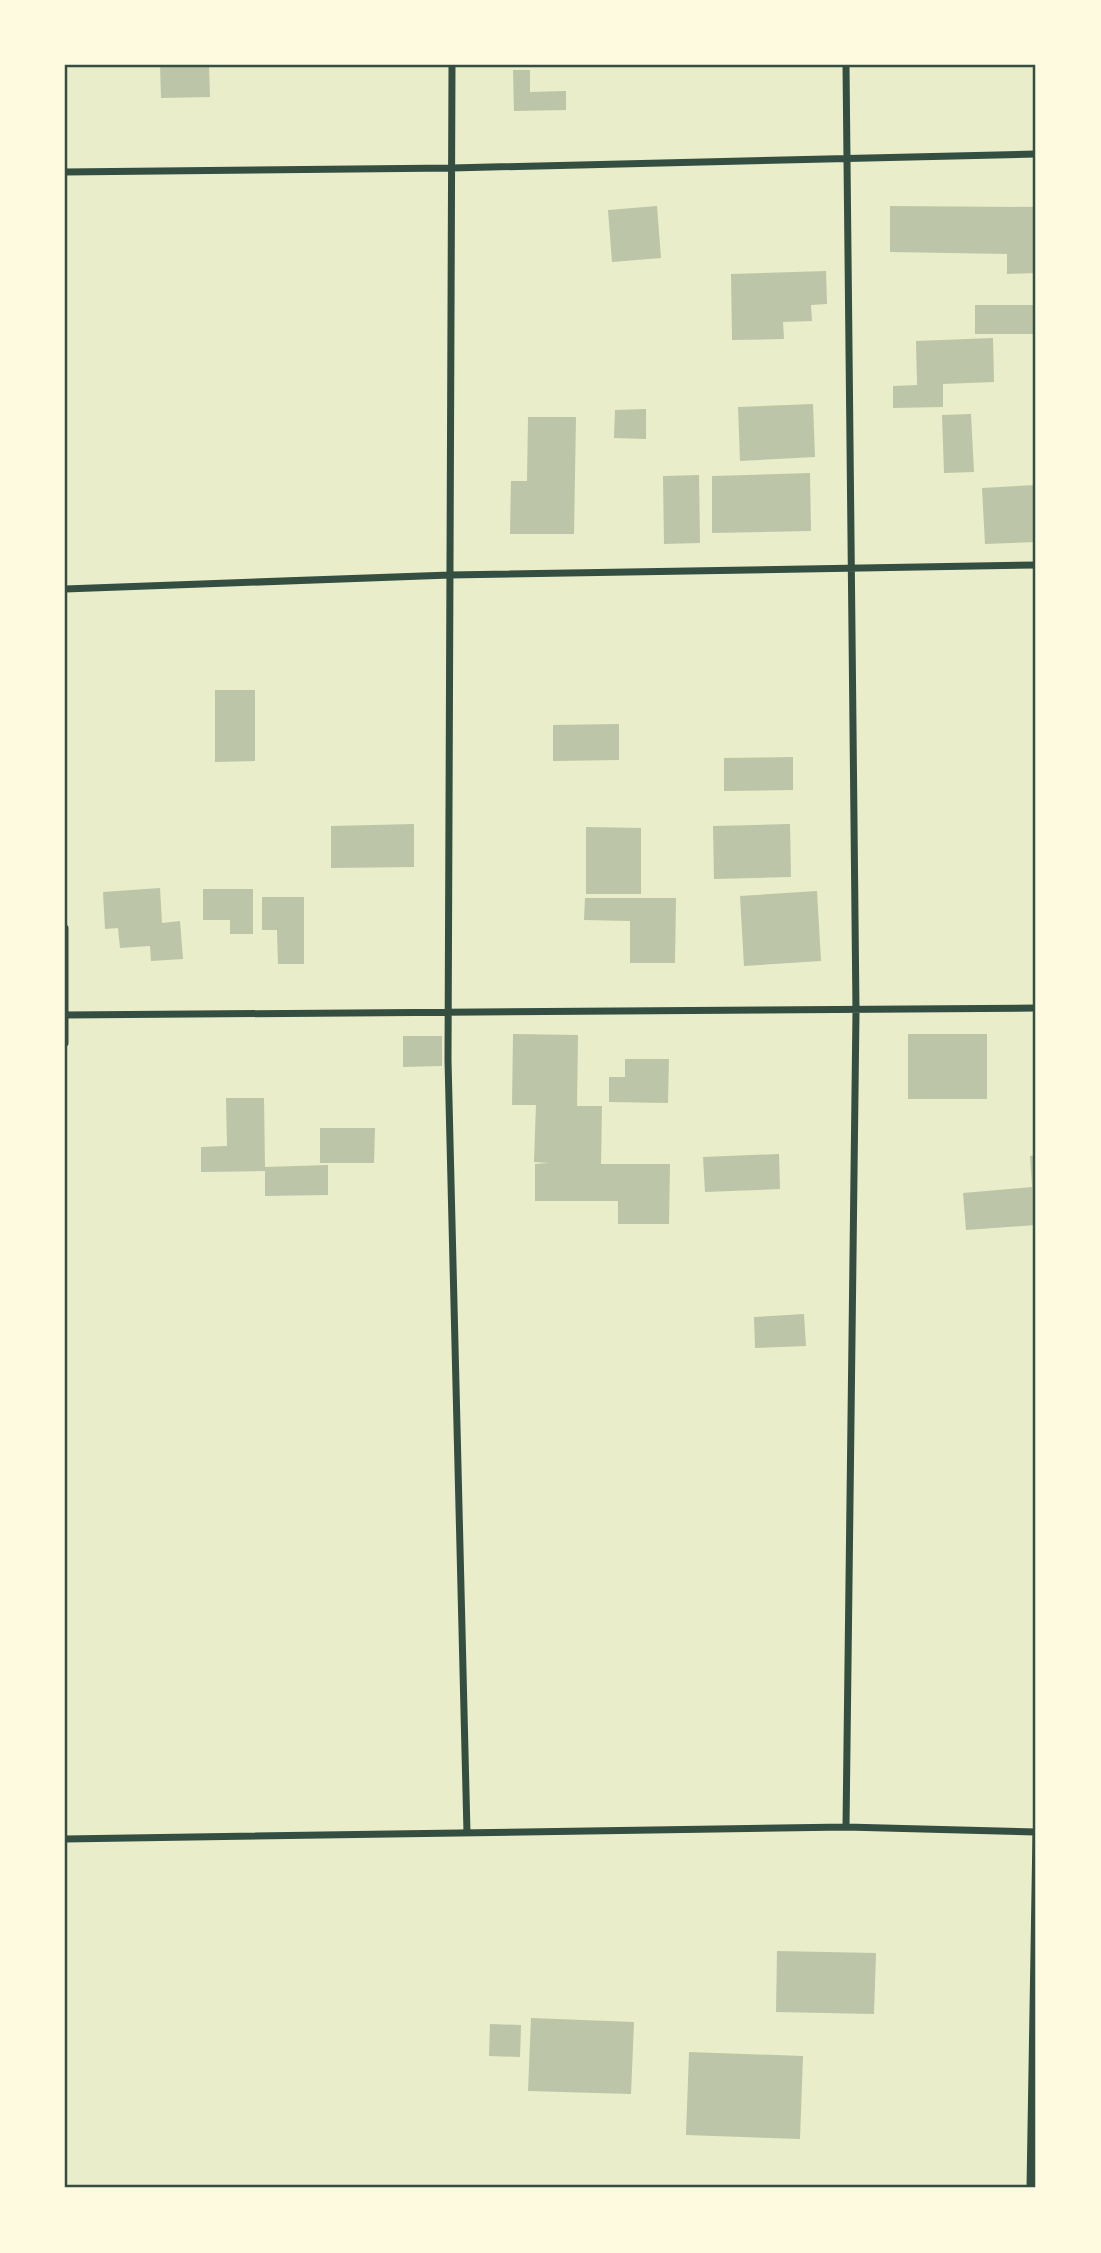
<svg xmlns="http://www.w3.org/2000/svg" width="1101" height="2253" font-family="'Zilla Slab',serif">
  <rect width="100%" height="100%" fill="#e9edc9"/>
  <path fill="#bcc5a7" d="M160,65H209L210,97L161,98Z
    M513,70H530V92L566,91V110L514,111Z
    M657,206L661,258L612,262L608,210Z
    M890,206L1036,207V273L1007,274V254L890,252Z
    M826,271L827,304L811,305L812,321L783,322L784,339L732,340L731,274Z
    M975,305H1036V334H975Z
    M993,338L994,382L943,384V407L893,408V386L917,385L916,341Z
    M813,404L815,457L740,461L738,407Z
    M646,409V439L614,438L615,410Z
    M971,414L974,472L944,473L942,415Z
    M528,417H576L574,534H510L511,481H527Z
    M810,473L811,531L712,533V476Z
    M699,475L700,543L664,544L663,476Z
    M1036,485V542L985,544L982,488Z
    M215,690H255V761L215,762Z
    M619,724V760L553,761V725Z
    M793,757V790L724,791V758Z
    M414,824V867L331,868V826Z
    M790,824L791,877L714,879L713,826Z
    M586,827L641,828V894H586Z
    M160,888L162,923L180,921L183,959L151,961L150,946L120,948L118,928L105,929L103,892Z
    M203,889H253V934H230V920H203Z
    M817,891L821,961L744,966L740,896Z
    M262,897H304V964H278L277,930H262Z
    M585,898H676L675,963H630V921L584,920Z
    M513,1034L578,1035L577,1106H602L601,1164H670L669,1224H618V1201H535V1164L549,1163L534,1162L536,1105H512Z
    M908,1034H987V1099H908Z
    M403,1036H442V1066L403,1067Z
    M625,1059H669L668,1103L609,1102V1077H625Z
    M226,1098H264L265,1167L328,1165V1195L265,1196V1171L201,1172V1147L227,1146Z
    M320,1128H375L374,1163H320Z
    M779,1154L780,1189L705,1192L703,1157Z
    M1036,1155V1225L966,1230L963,1193L1032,1187L1030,1156Z
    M804,1314L806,1346L755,1348L754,1317Z
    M777,1951L876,1953L874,2014L776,2012Z
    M531,2018L634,2022L631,2094L528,2091Z
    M490,2024L521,2025L520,2057L489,2056Z
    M689,2052L803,2056L800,2139L686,2135Z"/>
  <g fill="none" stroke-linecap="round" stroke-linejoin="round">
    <path stroke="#344e41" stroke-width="7" d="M452,65L448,1060L467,1833
      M65,172L452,168L1036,154
      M65,589L450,575L1036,565
      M65,928V1043
      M65,1015L1036,1008
      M846,1827L856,1011L846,65
      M65,1839L846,1827L1036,1832
      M1030,2188L1036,1832"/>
  </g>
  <rect width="1101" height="2253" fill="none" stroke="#fefae0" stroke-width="133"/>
  <rect x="66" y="66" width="968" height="2120" fill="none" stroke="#344e41" stroke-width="2.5"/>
</svg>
